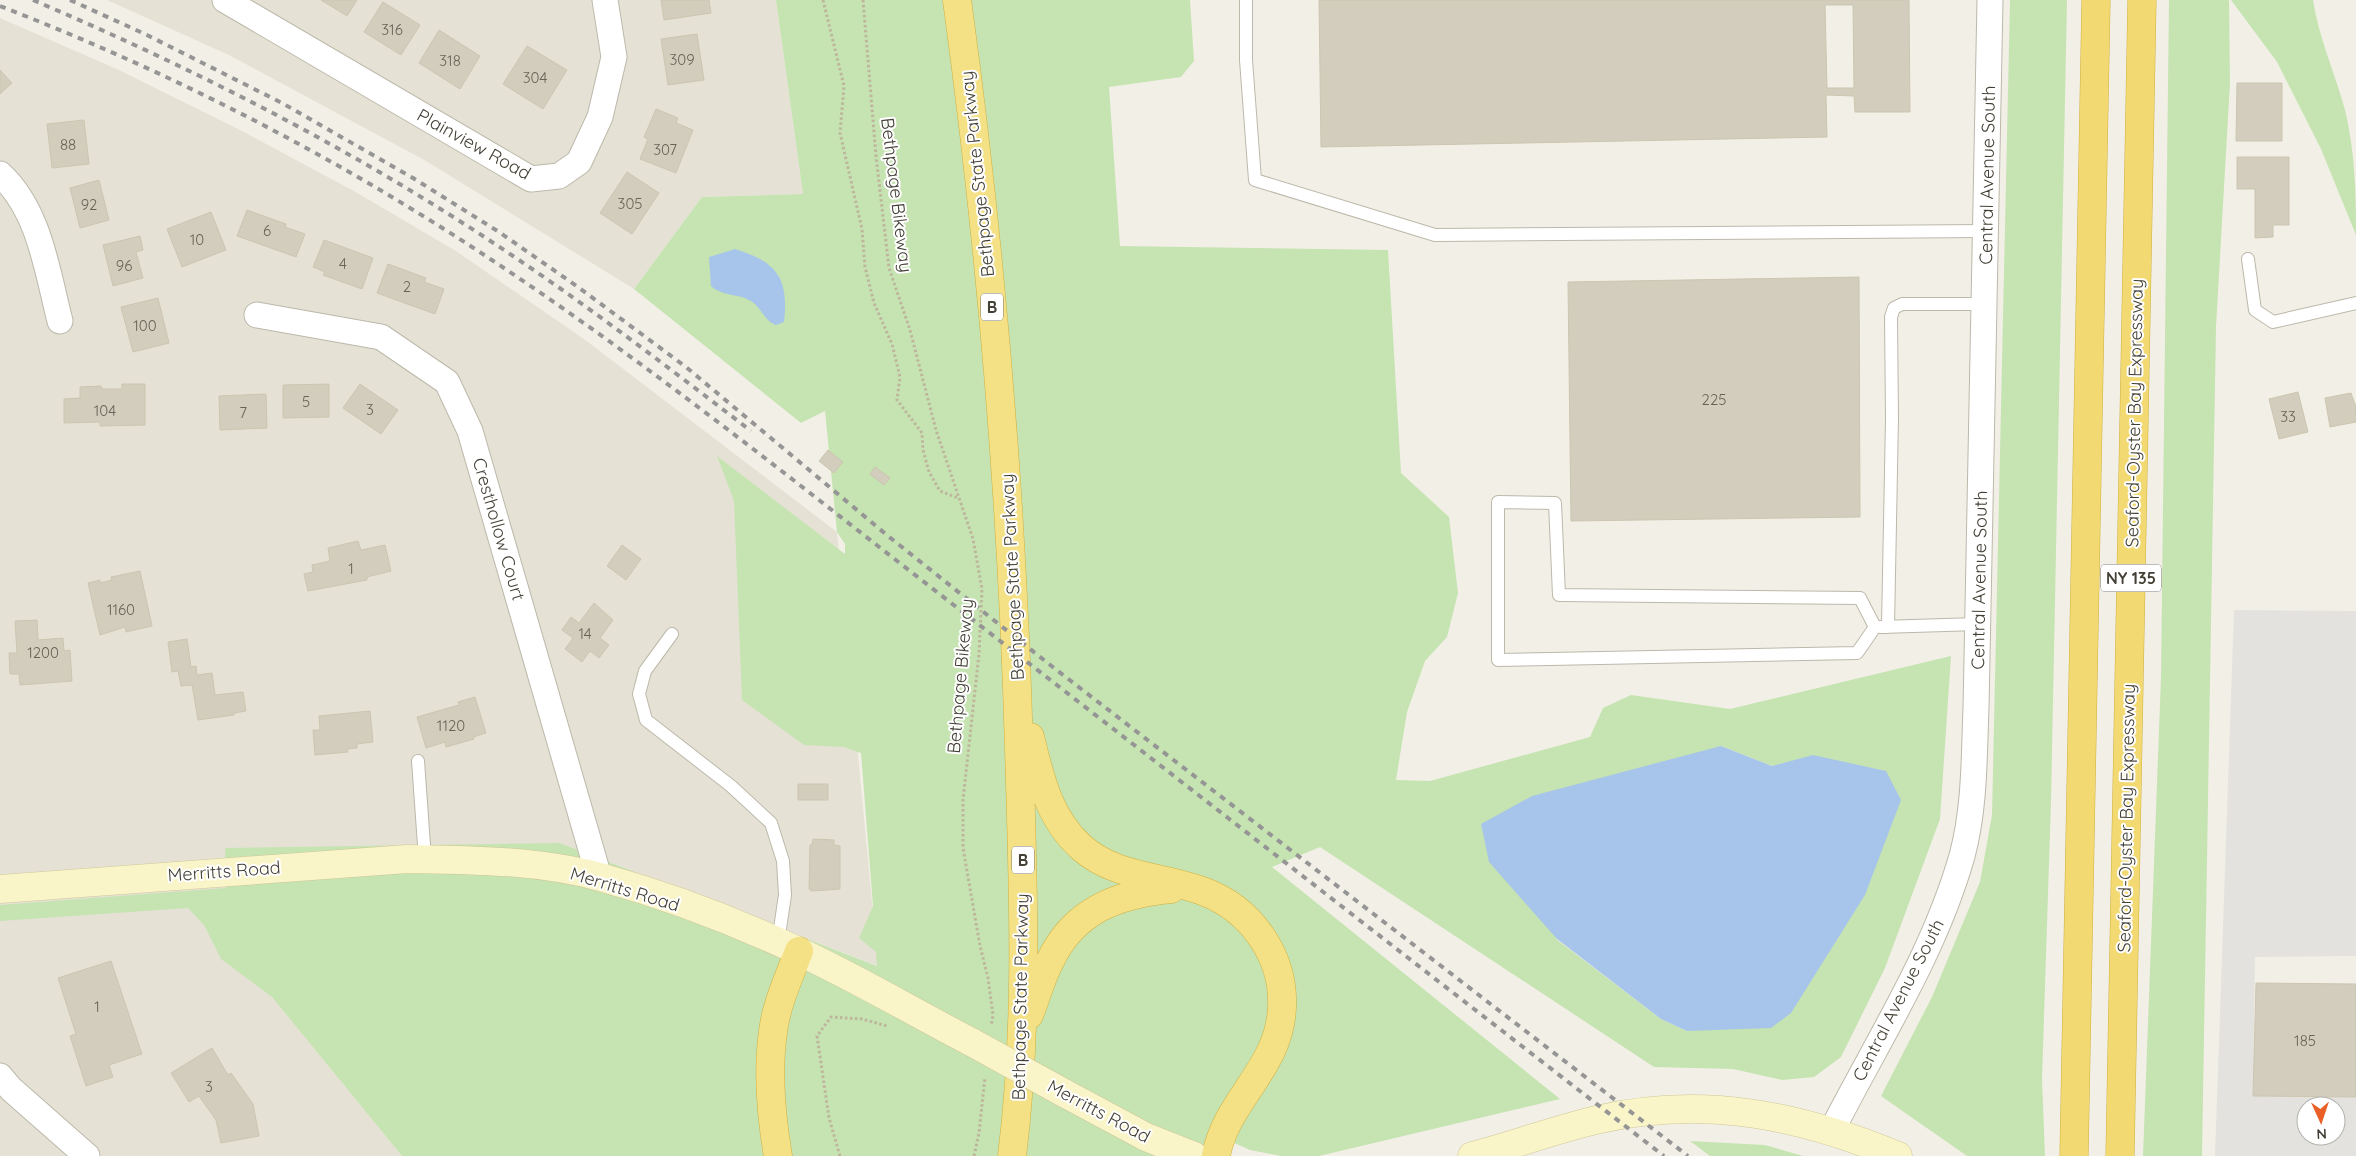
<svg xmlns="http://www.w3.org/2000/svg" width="2356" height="1156" font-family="Quicksand,sans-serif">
  <rect width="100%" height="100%" fill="#f2f0e6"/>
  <path fill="#e5e2d5" d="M107,0H776L803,194L702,197L634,289L426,161L231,56Z
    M0,18L119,70L242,131L354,191L456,251L584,339L837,532L878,966L560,843L229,944L402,1156H0Z"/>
  <path fill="#c6e3b2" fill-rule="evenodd" d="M776,0H1190L1194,61L1181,77L1109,87L1120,246L1388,250L1401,473L1449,517L1458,593L1447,637L1425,661L1407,712L1396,780L1430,781L1590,737L1603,708L1631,695L1730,709L1951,656L1940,819L1885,968L1841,1057L1814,1077L1782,1080L1733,1069L1654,1067L1320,847L1272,867L1560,1099L1319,1156H1281L1250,1150L1214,1134L1206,1156H402L272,997L221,959L204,925L188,908L0,921V905L226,888L225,848L560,843L877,966L876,952L859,938L873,906L861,753L844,747L804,745L742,700L734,501L717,456L845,554V544L837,532L825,411L801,423L634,289L702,197L803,194ZM1721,746L1772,766L1813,756L1885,771L1687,1031L1661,1019L1556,939Z
    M2010,0H2067L2051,802L2042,1079L2045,1156H1967L1881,1096L1932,997L1980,882L1992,815Z
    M2169,0H2229L2230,83L2216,327L2202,1156H2143L2161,677Z
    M2231,0H2313C2319,39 2335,73 2345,110C2355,151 2356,193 2356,235L2321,149L2277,62Z
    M1690,1141L1765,1145L1803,1156H1710Z"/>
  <path fill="#e3e2de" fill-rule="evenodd" d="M2234,610L2356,611V956L2255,957L2253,1096L2356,1097V1156H2215ZM2306,1106H2336V1136H2306Z"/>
  <path fill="#a7c5ea" d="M735,249C777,262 789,278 784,322L776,325C764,321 762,308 751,301C738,293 723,297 711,286L709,257Z
    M1721,746L1772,766L1813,755L1886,771L1901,800L1865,895L1791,1013L1771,1028L1687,1031L1661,1019L1557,939L1489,862L1481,824L1532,796Z"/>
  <path fill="#d2cdbd" stroke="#ccc5b0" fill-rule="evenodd" d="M321,0H357L347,16Z
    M661,0H709L711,13L664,20Z
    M1319,0H1909L1910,112H1855L1854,96L1826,95L1827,137L1321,147ZM1825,5H1853L1854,88H1827Z
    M383,2L420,25L401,55L364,32Z
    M439,30L480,56L460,89L419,63Z
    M697,34L704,80L668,85L661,39Z
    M527,46L567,70L543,109L503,84Z
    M0,70L12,83L0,94Z
    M2237,83H2282V141H2236Z
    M656,109L678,118L676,123L693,130L676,173L640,159L648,139L644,137Z
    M84,120L89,164L52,168L47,124Z
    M2237,157H2289V225H2273V237L2255,238V189H2237Z
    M627,172L659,193L632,234L600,213Z
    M99,180L109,220L80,228L70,188Z
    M247,210L286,224L285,227L305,234L296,257L237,236Z
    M211,212L226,250L182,267L167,229Z
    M140,236L143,250L136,252L143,278L113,286L103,245Z
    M324,240L373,258L362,289L323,275L325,272L313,267Z
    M388,264L426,278L424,282L444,289L435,314L377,293Z
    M1859,277L1860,517L1571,521L1568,282Z
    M158,298L169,343L133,352L121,307Z
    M122,384H145V425L100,426V422L64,423V399L80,398V387L101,386L102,389H122Z
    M329,384V417L283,418V385Z
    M360,384L398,410L381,434L343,408Z
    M2298,392L2308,432L2279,439L2269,399Z
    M2351,393L2356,407V422L2330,427L2325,398Z
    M266,394L267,428L220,430L219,396Z
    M828,450L843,462L834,473L819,461Z
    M875,467L890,478L884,485L870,474Z
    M358,541L361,550L385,545L391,571L367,577V580L308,591L304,574L313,572L312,565L330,561L328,548Z
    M622,545L641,559L626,580L607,566Z
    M140,571L152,626L126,632L125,627L100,635L88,583L100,580V583L112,580L111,577Z
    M594,603L613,620L600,638L609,645L599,658L590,651L582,662L565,649L573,638L562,630L571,617L579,623Z
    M37,620L38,640L63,638L64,651L70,650L72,681L20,685L19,674H10L9,653H17L15,621Z
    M187,639L191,667L196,666L197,675L212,673L215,695L243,692L246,711L234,713V715L198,720L192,685L181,686L178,671L172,672L168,642Z
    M475,697L486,733L473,737L474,739L446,747L445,742L426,748L417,717L459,705L458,702Z
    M370,711L373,742L357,744V748L347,749L348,752L315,755L313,730H320L319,716Z
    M798,784H828V800H798Z
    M813,839L834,840V845L840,846V889L812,891L809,889L810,845H812Z
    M111,961L142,1054L109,1065L113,1077L86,1086L70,1036L76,1034L58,978Z
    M2256,983L2356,984V1097L2253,1096Z
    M212,1048L228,1075L231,1073L253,1104L259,1136L221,1143L216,1120L199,1096L189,1102L171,1073Z"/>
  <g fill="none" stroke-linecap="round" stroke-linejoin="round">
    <defs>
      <path id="service" d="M1246,0V60L1255,180L1435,235L1985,231
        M2248,259L2255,310L2273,322L2356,303
        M1498,502L1555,503L1559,595L1860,598L1875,627L1857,653L1498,660Z
        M1880,627L1978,624
        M1888,627L1892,418L1891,317L1894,308L1902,304H1984
        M672,634L645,671L639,694L646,720L731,786L771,823L783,861L785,895L778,942
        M418,761L425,859"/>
      <path id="minor" d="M225,0L531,179L559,176L579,162L600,117L614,57L605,0
        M0,174C40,211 47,271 60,321
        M257,315L381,337L447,382L470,431L599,877
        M0,1076L11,1089L87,1156
        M1832,1130C1878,1040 1934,954 1962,856C1975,808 1974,757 1976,708L1990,0"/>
      <path id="secondary" d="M0,889L407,859C471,860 538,860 600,877C665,895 737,922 798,951C858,979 915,1013 973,1043
        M1064,1093L1146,1137L1194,1156
        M1472,1156C1514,1145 1554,1130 1596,1120C1702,1095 1800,1115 1898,1156"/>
      <path id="trunk" d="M957,0C991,248 1012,498 1019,749C1023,884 1029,1021 1012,1156
        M1030,737C1040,778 1049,819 1082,848C1116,878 1165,876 1205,892C1252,910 1284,957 1282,1006C1281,1067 1226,1100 1216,1156
        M1029,1015C1036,998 1041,978 1050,961C1074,910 1118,894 1171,889
        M778,1156C771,1115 767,1074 773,1032C776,1005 789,977 799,951"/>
      <path id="motorway" d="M2074,1156L2096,0
        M2120,1156L2142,0"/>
    </defs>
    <use href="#service" stroke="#bcb8aa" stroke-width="14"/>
    <use href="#minor" stroke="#bcb8aa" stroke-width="27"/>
    <use href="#secondary" stroke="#cec799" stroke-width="29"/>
    <use href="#trunk" stroke="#d0b041" stroke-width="29"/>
    <use href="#motorway" stroke="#d0b041" stroke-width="29"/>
    <path stroke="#bdb69c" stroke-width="3" stroke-dasharray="2.5 2.5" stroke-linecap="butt" d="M823,0L844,86L840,133L862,229L865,267L874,303L892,344L900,377L897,400L922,433L923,450L929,472L940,491L958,498
      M863,0L876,156L889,268L910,330L936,430L973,539L982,589L979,654L963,800V848L980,946L988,978L993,1015L991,1026
      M840,1156L829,1118L817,1036L831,1017L862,1019L887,1026
      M974,1156L979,1133L985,1077"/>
    <use href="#service" stroke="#fff" stroke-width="12"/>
    <use href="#minor" stroke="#fff" stroke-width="25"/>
    <use href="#secondary" stroke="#faf5c8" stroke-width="28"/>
    <use href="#trunk" stroke="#f4e186" stroke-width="28"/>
    <use href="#motorway" stroke="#f2d971" stroke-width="28"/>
    <path stroke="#959595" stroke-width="4" stroke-dasharray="6 6" stroke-linecap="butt" d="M33,0C200,71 362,154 513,256C595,311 673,371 751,431
      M70,0L145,34L282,103L413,178L499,232L578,287L686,367L888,536L1054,668L1688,1156
      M0,6C165,70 323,150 472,247C640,356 796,483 955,606C1191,789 1427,973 1664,1156"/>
    <defs>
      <path id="secondary-bridge" d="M973,1043L1064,1093"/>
    </defs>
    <use href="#secondary-bridge" stroke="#cec799" stroke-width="29" stroke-linecap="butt"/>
    <use href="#secondary-bridge" stroke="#faf5c8" stroke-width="28"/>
  </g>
  <g text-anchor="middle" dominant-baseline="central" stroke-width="4" stroke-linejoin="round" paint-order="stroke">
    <g font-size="15" fill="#686358">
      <text x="392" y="29">316</text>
      <text x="682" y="59">309</text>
      <text x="450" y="60">318</text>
      <text x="535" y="77">304</text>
      <text x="68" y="144">88</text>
      <text x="665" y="149">307</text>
      <text x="630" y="203">305</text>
      <text x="89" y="204">92</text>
      <text x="267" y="230">6</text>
      <text x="197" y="239">10</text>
      <text x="343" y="263">4</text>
      <text x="124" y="265">96</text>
      <text x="407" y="286">2</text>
      <text x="145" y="325">100</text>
      <text x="1714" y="399">225</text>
      <text x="306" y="401">5</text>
      <text x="370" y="409">3</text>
      <text x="105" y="410">104</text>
      <text x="243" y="412">7</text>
      <text x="2288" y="416">33</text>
      <text x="351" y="568">1</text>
      <text x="121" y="609">1160</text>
      <text x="585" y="633">14</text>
      <text x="43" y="652">1200</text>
      <text x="451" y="725">1120</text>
      <text x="97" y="1006">1</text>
      <text x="2305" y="1040">185</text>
      <text x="209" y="1086">3</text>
    </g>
    <g fill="#fff" stroke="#7c7972" stroke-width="1">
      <rect x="981" y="293.5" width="22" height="27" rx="4"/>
      <rect x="2101" y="564.5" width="60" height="27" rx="4"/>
      <rect x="1012" y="846.5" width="22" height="27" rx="4"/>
    </g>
    <g font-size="16" font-weight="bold" fill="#444036">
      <text x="992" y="307">B</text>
      <text x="2131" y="578">NY 135</text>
      <text x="1023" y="860">B</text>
    </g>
    <g font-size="18" fill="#444036" stroke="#fff">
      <text transform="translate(474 144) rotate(29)">Plainview Road</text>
      <text transform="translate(977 174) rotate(-96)">Bethpage State Parkway</text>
      <text transform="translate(1987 175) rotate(-89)">Central Avenue South</text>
      <text transform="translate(897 195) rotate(83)">Bethpage Bikeway</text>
      <text transform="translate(2134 413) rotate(-89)">Seaford-Oyster Bay Expressway</text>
      <text transform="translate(499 529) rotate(74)">Cresthollow Court</text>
      <text transform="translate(1012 577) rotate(-93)">Bethpage State Parkway</text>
      <text transform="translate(1979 580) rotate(-89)">Central Avenue South</text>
      <text transform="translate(960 676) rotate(-85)">Bethpage Bikeway</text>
      <text transform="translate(2126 818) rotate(-89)">Seaford-Oyster Bay Expressway</text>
      <text transform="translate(224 871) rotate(-4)">Merritts Road</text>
      <text transform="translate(625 889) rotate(17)">Merritts Road</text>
      <text transform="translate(1020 997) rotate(-89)">Bethpage State Parkway</text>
      <text transform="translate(1898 1000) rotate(-63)">Central Avenue South</text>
      <text transform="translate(1099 1111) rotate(28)">Merritts Road</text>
    </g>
  </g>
  <g transform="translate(2321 1121) rotate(177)"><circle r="24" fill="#ffffff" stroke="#b4b3af"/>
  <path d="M0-4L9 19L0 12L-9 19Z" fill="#e95f26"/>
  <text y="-8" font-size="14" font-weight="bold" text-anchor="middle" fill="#444036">N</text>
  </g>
</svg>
